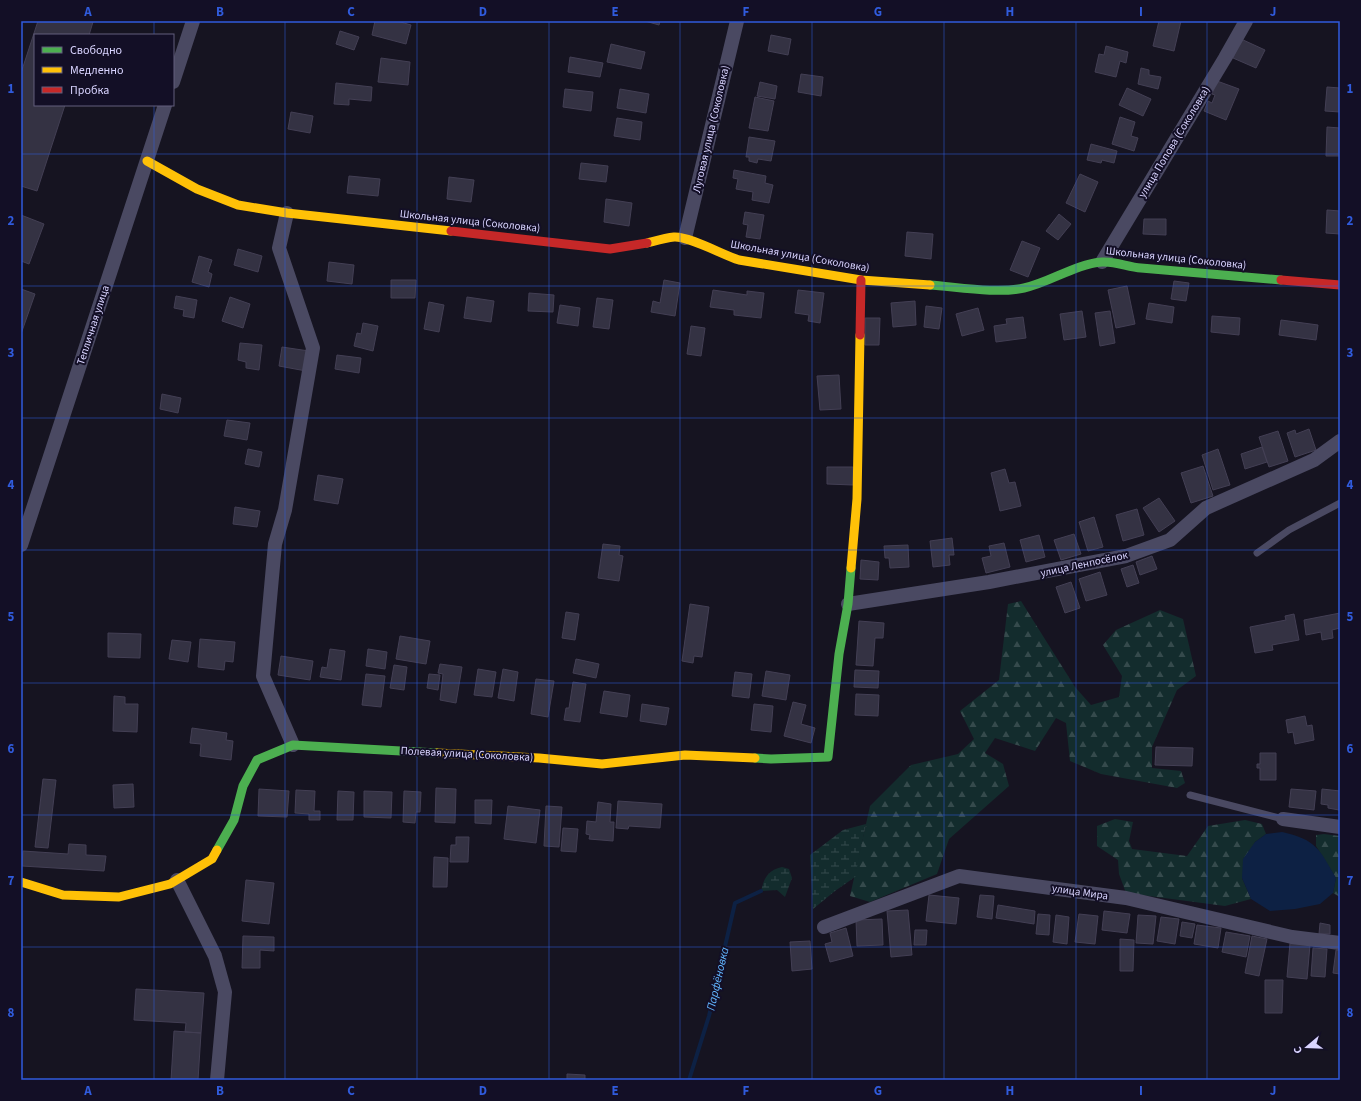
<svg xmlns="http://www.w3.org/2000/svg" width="1361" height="1101" font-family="'Source Sans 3',sans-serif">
  <defs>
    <pattern id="forest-firs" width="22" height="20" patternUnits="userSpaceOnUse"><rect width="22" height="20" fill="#132c2d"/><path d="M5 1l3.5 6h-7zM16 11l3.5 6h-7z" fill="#354a4c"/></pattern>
    <pattern id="wetland-marsh" width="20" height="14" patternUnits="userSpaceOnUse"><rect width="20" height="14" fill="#132c2d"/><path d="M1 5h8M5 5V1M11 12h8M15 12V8" fill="none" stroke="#354a4c"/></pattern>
  </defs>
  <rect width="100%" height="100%" fill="#161421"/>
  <path fill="url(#forest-firs)" d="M1021,601L1075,687L1091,705L1119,697L1122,676L1103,645L1116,630L1160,610L1183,619L1196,676L1177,690L1152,747V768L1181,771L1185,783L1177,788L1101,774L1070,761L1066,723L1056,718L1035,751L995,738L985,753L1003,764L1009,786L949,839L937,874L870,902L850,896L870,806L911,765L958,754L974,739L960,711L999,680L1008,604Z
    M1115,819L1133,822L1129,841L1132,849L1187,856L1208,826L1245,820L1262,824L1266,834L1255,842L1242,878L1251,899L1225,906L1126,893L1119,874L1118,860L1097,846V826Z
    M1324,834L1340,836V897L1333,893L1336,878L1316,846V835Z"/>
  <path fill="url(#wetland-marsh)" d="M866,824L855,877L835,891L813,909L810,855L843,830Z
    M782,867L789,869L792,878L785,897L777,890L761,891C764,878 768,870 782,867Z"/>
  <path fill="#0d2144" d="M1282,832C1317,840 1319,849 1336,878L1333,893L1320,904L1295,909L1270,911L1251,899L1242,878L1243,859L1255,842L1266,834Z"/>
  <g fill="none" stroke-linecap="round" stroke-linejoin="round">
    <path stroke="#0d2144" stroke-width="4" d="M689,1080L709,1016L735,903L761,891"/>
  </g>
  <path fill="#343243" stroke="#433f54" d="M38,21H89L93,22L89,35H35V105H65L37,191L21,186V73Z
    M375,21H397L411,25L406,44L372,35Z
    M645,21H660L659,25Z
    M1159,21H1181L1174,51L1153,46Z
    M340,31L359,37L354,50L336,44Z
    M771,35L791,39L788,55L768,51Z
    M1241,39L1265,50L1256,68L1233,58Z
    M611,44L645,52L641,69L607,62Z
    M1106,46L1128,52L1126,63L1120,61L1116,77L1095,72L1099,54L1104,55Z
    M570,57L603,63L600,77L568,72Z
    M381,58L410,62L408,85L378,82Z
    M1141,68L1149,70V75L1161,77L1158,89L1138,84Z
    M801,74L823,77L821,96L798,92Z
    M1217,81L1239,89L1226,120L1204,111L1208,101L1212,103L1215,95L1212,94Z
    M760,82L777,86L775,99L757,96Z
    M336,83L372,87L371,101L349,99V105L334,104Z
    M1327,87L1340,88V112L1325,111Z
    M1127,88L1151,99L1143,116L1119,105Z
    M565,89L593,92L591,111L563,107Z
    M620,89L649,94L646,113L617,108Z
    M755,97L774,101L768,131L749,128Z
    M291,112L313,116L310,133L288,129Z
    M1120,117L1135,122L1131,136L1138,138L1134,151L1112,144Z
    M617,118L642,122L640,140L614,136Z
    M1327,127L1340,128V156H1326Z
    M749,137L775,141L771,161L758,159L757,163L749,161V157H746Z
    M1091,144L1117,151L1114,163L1102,160L1101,163L1087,160Z
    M581,163L608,166L606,182L579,179Z
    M734,170L766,176L765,183L773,185L769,203L752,200L753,192L736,189L738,179L733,178Z
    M1080,174L1098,182L1085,212L1066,203Z
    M349,176L380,179L378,196L347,193Z
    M449,177L474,180L471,202L447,199Z
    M606,199L632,203L629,226L604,222Z
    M1327,210L1340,211V234L1326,233Z
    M745,212L764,215L760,239L746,237L748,225L743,224Z
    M1059,214L1071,224L1058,240L1046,231Z
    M21,215L44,224L29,264L21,261Z
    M1144,219H1166V235L1143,234Z
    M907,232L933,234L931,259L905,256Z
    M1022,241L1040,248L1028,277L1010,270Z
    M238,249L262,256L258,272L234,265Z
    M199,256L212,260L208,272L212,274L209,287L192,282Z
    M329,262L354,265L352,284L327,281Z
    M391,280H416L415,298H391Z
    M664,280L680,283L675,316L651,312L653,301L660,303Z
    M1174,281L1189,283L1186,301L1171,299Z
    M1127,286L1135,324L1116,328L1108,290Z
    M21,289L35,294L21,334Z
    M713,290L747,295V291L764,293L761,318L734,315V310L710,307Z
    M798,290L824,293L820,323L808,321L809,315L795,313Z
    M529,293L554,295L553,312L528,311Z
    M176,296L197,300L194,318L183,316L184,310L174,308Z
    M230,297L250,304L243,328L222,321Z
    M467,297L494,301L491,322L464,318Z
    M597,298L613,300L609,329L593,327Z
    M915,301L916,325L893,327L891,303Z
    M429,302L444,305L439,332L424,329Z
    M1149,303L1174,307L1172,323L1146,319Z
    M560,305L580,308L578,326L557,323Z
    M926,306L942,308L939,329L924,327Z
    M978,308L984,330L962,336L956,314Z
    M1082,311L1086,337L1064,340L1060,314Z
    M1110,311L1115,343L1100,346L1095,313Z
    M1212,316L1240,318L1239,335L1211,332Z
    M1023,317L1026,338L996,342L994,326L1007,324L1006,319Z
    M865,318H880L879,345H865Z
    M1281,320L1318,325L1316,340L1279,335Z
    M363,323L378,326L373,351L354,346L357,333L361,334Z
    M691,326L705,328L701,356L687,354Z
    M240,343L262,345L259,370L246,368V362L238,360Z
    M282,347L309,351L306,371L279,366Z
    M337,355L361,358L359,373L335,369Z
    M839,375L841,409L820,410L817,376Z
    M162,394L181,398L178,413L160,409Z
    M227,420L250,423L247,440L224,436Z
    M1309,429L1316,450L1295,457L1287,433L1295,430L1296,434Z
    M1278,431L1288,461L1269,467L1259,437Z
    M1262,447L1267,462L1245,469L1241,454Z
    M248,449L262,452L259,467L245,464Z
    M1218,449L1230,485L1213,490L1202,455Z
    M1203,466L1213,496L1191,503L1181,473Z
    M827,467H853V485L827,484Z
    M1005,469L1009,483L1015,482L1021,506L1000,511L991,473Z
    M318,475L343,479L338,504L314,500Z
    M1159,498L1175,521L1159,532L1143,508Z
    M235,507L260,511L257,527L233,524Z
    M1137,509L1144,535L1123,541L1116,515Z
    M1094,517L1103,547L1088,551L1079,522Z
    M1074,534L1081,554L1061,560L1054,540Z
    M1039,535L1045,557L1026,562L1020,540Z
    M952,538L954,555H949L950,565L933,567L930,541Z
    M1004,543L1010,567L986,573L982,558L991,556L989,546Z
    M603,544L620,546L619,555L623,556L619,581L598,578Z
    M908,545L909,567L890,568L889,558H885L884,546Z
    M1152,556L1157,569L1140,575L1136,562Z
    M861,560L879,562L878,580L860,579Z
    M1133,565L1139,583L1127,587L1121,569Z
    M1100,572L1107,595L1086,601L1079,579Z
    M1071,582L1080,608L1065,613L1056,587Z
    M690,604L709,607L702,657L694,656L693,663L682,661Z
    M566,612L579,614L575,640L562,638Z
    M1340,613V628L1332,630L1333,638L1322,640L1321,632L1306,635L1304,620Z
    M1294,614L1299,640L1272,645L1273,650L1255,653L1250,627L1286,620L1285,616Z
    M859,621L884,623L883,638H875L873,666L856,665Z
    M108,633L141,634L140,658L108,657Z
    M400,636L430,641L426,664L396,659Z
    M200,639L235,642L233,662L225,661L224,670L198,667Z
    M172,640L191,642L188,662L169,659Z
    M330,649L345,651L341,680L320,677L322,667L327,668Z
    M368,649L387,652L385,669L366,666Z
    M281,656L313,661L310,680L278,675Z
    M576,659L599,664L596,678L573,673Z
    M440,664L462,667L456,703L440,700L443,674L438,673Z
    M394,665L407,667L404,690L390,688Z
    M478,669L496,672L492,697L474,695Z
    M503,669L518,672L514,701L498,698Z
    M855,670L879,671L878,688L854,687Z
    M766,671L790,675L786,700L762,696Z
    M735,672L752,674L749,698L732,696Z
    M366,674L385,676L381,707L362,705Z
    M429,674L440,675L438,690L427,688Z
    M536,679L554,681L548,717L531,714Z
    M573,682L586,684L580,722L564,720L566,708H569Z
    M604,691L630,695L627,717L600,713Z
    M856,694L879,695L878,716L855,715Z
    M114,696L125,697V704H138L137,732L113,731Z
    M793,702L806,705L801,724L815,728L811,743L784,736Z
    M642,704L669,708L666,725L640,721Z
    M754,704L773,706L771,732L751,730Z
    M1305,716L1307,726L1312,725L1314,740L1295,744L1293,732L1288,733L1286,720Z
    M192,728L227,733L226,740L233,741L231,760L200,756L201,744L190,743Z
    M1156,747L1193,748L1192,766L1155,765Z
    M1260,753H1276V780H1260V768H1257V764H1260Z
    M43,779L56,780L48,848L35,847Z
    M133,784L134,807L114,808L113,785Z
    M436,788L456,789L455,823L435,822Z
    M259,789L289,791L287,817L258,816Z
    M1291,789L1316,791L1314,810L1289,807Z
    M1322,789L1340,791V806L1339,810L1328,808V805L1321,804Z
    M296,790L315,791L314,811H320V820H309V814L295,813Z
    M338,791L354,792L353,820H337Z
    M364,791L392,792L391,818L364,817Z
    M404,791L421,792L420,812H416L415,823L403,822Z
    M475,800H492L491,824L475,823Z
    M618,801L662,804L660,828L629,826L628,829L616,828Z
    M598,802L611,804L610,822H614L613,841L589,839L590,835L586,834L587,821L596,822Z
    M508,806L540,810L536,843L504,839Z
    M546,806L562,807L559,847L544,846Z
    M563,828L578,829L576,852L561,851Z
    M456,837H469L468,862H450L451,845H456Z
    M69,844L86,845V855L106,856L104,871L22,866L23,851L68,854Z
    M434,857L448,858L447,887H433Z
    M246,880L274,883L269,924L242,921Z
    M929,895L959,898L956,924L926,921Z
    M980,895L994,896L992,919L977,917Z
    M998,905L1035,911L1034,924L996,918Z
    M908,910L912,955L891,957L887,911Z
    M1104,911L1130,914L1127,933L1102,930Z
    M1038,914L1050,915L1049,935L1036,934Z
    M1079,914L1098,916L1095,944L1075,942Z
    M1056,915L1069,917L1067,944L1053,942Z
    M1138,915L1156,916L1153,944L1136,943Z
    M1161,917L1179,919L1175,944L1157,941Z
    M882,919L883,945L857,946L856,920Z
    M1182,922L1195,924L1192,938L1180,936Z
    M1320,923L1330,925V934H1319Z
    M1197,925L1221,928L1218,948L1194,944Z
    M846,928L853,956L830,962L825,944L832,942L830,933Z
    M915,930H927L926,945H914Z
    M1226,932L1250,936L1246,957L1222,952Z
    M243,936L274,937V951L260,950V968H242Z
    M1252,936L1267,939L1259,976L1245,973Z
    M1120,939L1134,940L1133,971H1120Z
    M810,941L812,969L792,971L790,942Z
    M1290,943L1310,945L1307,979L1287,977Z
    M1313,948L1327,949L1325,977L1311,976Z
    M1336,950L1340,951V974L1333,973Z
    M1265,980H1283L1282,1013H1265Z
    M136,989L204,993L201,1033L185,1032L186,1023L134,1020Z
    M174,1031L201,1033L198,1080H171Z
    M567,1074L585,1075V1080H567Z"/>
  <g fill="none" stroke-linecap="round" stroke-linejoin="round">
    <path stroke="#4a4962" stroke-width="7" d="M1257,553L1289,530L1340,503
      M1190,795L1283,819"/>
    <path stroke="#4a4962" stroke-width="14" d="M173,82L193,21
      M287,213L279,248L313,348L285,510L275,544L263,676L293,745
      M685,238L737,21
      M1102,262L1225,58L1246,21
      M21,545L165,105
      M848,604L989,582L1126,556L1170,540L1206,508L1314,460L1340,441
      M1283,819L1340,827
      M177,880L215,956L225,992L217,1080
      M824,927L959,876L1126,898L1292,937L1340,943"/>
    <path stroke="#4caf50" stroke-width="9" d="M930,285C958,287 997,294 1024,288C1051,282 1075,264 1102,262C1115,261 1128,267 1141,268C1188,272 1234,276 1281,280
      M755,758L771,759L828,757L839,654L848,604L851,568
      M217,850L234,820L243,786L257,760L293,745L437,753"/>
    <path stroke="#ffc107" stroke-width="9" d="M147,161L197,189L238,205L287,213L451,231
      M647,243C655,241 665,238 674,237C689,236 723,255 739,260L861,280L930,285
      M851,568L857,499L860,335
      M437,753L539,758L602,764L685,755L755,758
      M21,882L63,895L119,897L170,884L212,859L217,850"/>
    <path stroke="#c62828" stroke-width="9" d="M451,231L610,249L647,243
      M1281,280L1340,285
      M860,335L861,280"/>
  </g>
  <path fill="none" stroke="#305bdc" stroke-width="1" stroke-opacity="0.55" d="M154,21V35M285,21V1080M417,21V1080M549,21V1080M680,21V1080M812,21V1080M944,21V1080M1076,21V1080M1207,21V1080M154,105V1080M21,154H1340M21,286H1340M21,418H1340M21,550H1340M21,683H1340M21,815H1340M21,947H1340"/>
  <g text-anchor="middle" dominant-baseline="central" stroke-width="4" stroke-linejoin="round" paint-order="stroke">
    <g font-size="11" fill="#d9d4ff" stroke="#130f26">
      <text transform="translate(711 129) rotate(-77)">Луговая улица (Соколовка)</text>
      <text transform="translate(1174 142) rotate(-59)">улица Попова (Соколовка)</text>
      <text transform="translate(470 221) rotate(6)">Школьная улица (Соколовка)</text>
      <text transform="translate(800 256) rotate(10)">Школьная улица (Соколовка)</text>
      <text transform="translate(1176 258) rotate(6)">Школьная улица (Соколовка)</text>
      <text transform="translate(93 325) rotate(-72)">Тепличная улица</text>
      <text transform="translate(1084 564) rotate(-12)">улица Ленпосёлок</text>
      <text transform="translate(467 754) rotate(3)">Полевая улица (Соколовка)</text>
      <text transform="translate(1080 892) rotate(8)">улица Мира</text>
    </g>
    <g font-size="12" font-style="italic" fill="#62b6ff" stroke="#130f26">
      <text transform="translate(718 979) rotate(-77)">Парфёновка</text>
    </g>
  </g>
  <rect width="1361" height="1101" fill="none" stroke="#130f26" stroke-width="44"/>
  <rect x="34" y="34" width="140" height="72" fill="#130f26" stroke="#625e7d"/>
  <rect x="42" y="47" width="20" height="6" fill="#4caf50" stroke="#625e7d"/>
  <text x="70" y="54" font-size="12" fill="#d9d4ff">Свободно</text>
  <rect x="42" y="67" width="20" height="6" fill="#ffc107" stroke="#625e7d"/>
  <text x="70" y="74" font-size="12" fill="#d9d4ff">Медленно</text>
  <rect x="42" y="87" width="20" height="6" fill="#c62828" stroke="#625e7d"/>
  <text x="70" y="94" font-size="12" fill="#d9d4ff">Пробка</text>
  <g transform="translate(1307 1047) rotate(251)" stroke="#130f26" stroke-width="3" paint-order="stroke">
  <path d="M0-3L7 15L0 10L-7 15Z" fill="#d9d4ff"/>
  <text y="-6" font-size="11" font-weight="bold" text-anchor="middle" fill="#d9d4ff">С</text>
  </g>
  <rect x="22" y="22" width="1317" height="1057" fill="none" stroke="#305bdc" stroke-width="1.5"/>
  <g font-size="13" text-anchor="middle" font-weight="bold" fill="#305bdc">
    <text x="88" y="16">A</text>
    <text x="220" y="16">B</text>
    <text x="351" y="16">C</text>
    <text x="483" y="16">D</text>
    <text x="615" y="16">E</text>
    <text x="746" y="16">F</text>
    <text x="878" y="16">G</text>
    <text x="1010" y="16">H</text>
    <text x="1141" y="16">I</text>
    <text x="1273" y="16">J</text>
    <text x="11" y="93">1</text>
    <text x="1350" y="93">1</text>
    <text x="11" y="225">2</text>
    <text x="1350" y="225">2</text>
    <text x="11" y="357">3</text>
    <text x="1350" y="357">3</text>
    <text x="11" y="489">4</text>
    <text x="1350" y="489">4</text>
    <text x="11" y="621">5</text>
    <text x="1350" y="621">5</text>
    <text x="11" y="753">6</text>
    <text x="1350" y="753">6</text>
    <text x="11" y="885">7</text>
    <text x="1350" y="885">7</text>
    <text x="11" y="1017">8</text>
    <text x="1350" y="1017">8</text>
    <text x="88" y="1095">A</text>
    <text x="220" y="1095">B</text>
    <text x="351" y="1095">C</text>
    <text x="483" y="1095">D</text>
    <text x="615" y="1095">E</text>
    <text x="746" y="1095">F</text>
    <text x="878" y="1095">G</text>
    <text x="1010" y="1095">H</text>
    <text x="1141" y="1095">I</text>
    <text x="1273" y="1095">J</text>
  </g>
</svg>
